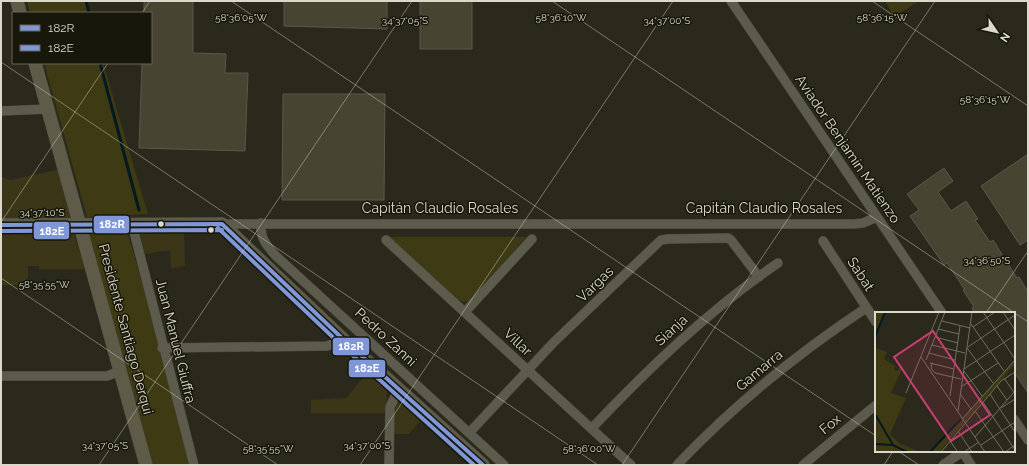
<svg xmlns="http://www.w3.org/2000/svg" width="1029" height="466" font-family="Raleway,sans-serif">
  <rect width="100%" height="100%" fill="#2b291b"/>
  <path fill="#3a3617" d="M61,169L72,214L69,218L67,219H1V177L10,180Z
    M1,229L72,230L86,269H39V266H28V285H1Z
    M143,230H184L185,266L171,268L170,250L145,254L140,234Z
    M370,369L387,386L386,413H311V400L346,398Z
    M402,402L422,419L409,434H394L395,406L398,403Z"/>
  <path fill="#3e3a14" d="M27,1H85L89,13H30Z
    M885,1H919L894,17Z
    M44,63H103L148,214L87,217Z
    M86,228H126L162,348L194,465H153Z
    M389,237H526L469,301L464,302L458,300Z"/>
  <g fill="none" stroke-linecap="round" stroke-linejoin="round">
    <path stroke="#051920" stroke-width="3" d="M86,1L89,13
      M100,63L139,210"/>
  </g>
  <path fill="#474531" stroke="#59584c" d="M144,1H193V53L226,54L225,73H248L245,151L139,148L142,63H151V13H144Z
    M284,1H387V29L284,26Z
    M420,1H472V49H420Z
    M283,94H385L384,200H282Z
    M1028,154V240L1020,245L981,186Z
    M944,168L953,181L938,192L951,211L966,201L978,219L975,220L990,242L993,240L1017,278L1019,277L1028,292V393L1014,372V313H975L972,308L974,307L963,290H965L947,263L944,265L910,216L919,210L907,194Z"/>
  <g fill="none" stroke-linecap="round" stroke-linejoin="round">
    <defs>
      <path id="street" d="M731,1L942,313
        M1,111L48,109
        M261,223C260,238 266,245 276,256L504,465
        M132,224L194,465
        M222,224H854L863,223L877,217
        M386,240L631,465
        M823,241L876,322
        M465,312L532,239
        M162,348L327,346L344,340
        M1,376H107L120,371
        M1014,419L1028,440
        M592,428C649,368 709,310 778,263
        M469,433L554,342L661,240L668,239L728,238L731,240L759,277
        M962,451L971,465
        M389,465L390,407L399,388
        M677,465C734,405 798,353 866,308
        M803,465L876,405
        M943,465L962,452"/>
      <path id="secondary" d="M17,1L20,13
        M35,63L146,465
        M1,225L222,224L344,340L483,465"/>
    </defs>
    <use href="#street" stroke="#454439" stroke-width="10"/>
    <use href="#secondary" stroke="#454439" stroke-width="14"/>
    <use href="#street" stroke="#5d5b4c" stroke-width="9"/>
    <use href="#secondary" stroke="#5e5c48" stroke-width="13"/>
    <defs>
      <path id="bus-1" d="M222,224L344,340L483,465
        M1,225L222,224"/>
      <path id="bus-2" d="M218,228L340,344L474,465
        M1,231L222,230"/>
    </defs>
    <use href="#bus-1" stroke="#18170b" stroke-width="7"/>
    <use href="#bus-2" stroke="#18170b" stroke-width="7"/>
    <use href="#bus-1" stroke="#7f97d6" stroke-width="4"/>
    <use href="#bus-2" stroke="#7f97d6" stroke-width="4"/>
  </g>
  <path fill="none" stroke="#dad9ca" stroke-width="1" stroke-opacity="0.45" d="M231,1L876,436M552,1L1028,322M872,1L1028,106M142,13L150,1M1,62L598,465M1,222L108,63M1,278L278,465M986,313L1028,251M898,451L919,465M99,465L412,1M360,465L673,1M622,465L935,1M884,465L893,451"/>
  <g fill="#dad9ca" stroke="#18170b" stroke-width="1.5">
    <circle cx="161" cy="224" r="3.5"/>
    <circle cx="211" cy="230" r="3.5"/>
  </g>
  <g text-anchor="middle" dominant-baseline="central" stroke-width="3" stroke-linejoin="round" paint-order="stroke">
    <g font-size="14" fill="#dad9ca" stroke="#18170b">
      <text transform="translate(848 149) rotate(56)">Aviador Benjamín Matienzo</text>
      <text x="440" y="208">Capitán Claudio Rosales</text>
      <text x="764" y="208">Capitán Claudio Rosales</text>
      <text transform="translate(861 274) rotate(57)">Sabat</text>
      <text transform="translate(595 284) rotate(-44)">Vargas</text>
      <text transform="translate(126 329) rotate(75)">Presidente Santiago Derqui</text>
      <text transform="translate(671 330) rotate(-42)">Sianja</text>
      <text transform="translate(386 337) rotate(43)">Pedro Zanni</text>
      <text transform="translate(176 341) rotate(76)">Juan Manuel Giuffra</text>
      <text transform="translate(518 342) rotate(43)">Villar</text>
      <text transform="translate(759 370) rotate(-40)">Gamarra</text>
      <text transform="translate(830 424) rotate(-39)">Fox</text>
    </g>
  </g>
  <g transform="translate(875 312)">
    <rect width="140" height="140" fill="#2b291b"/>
    <path d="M0,0H9L0,23ZM0,36L12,40L9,47L20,54L19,58L23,59L25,53L28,55L16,81L31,86L15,122L24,131L45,140H0ZM140,48V52L90,110L88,106ZM86,105L90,110L64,140H57Z" fill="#3e3a14"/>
    <path fill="none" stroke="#051920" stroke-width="2" d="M0,25L10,0M0,102L18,133M0,132L18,133L32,140M55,140L86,107"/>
    <path fill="none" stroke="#716f61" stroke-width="1" d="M108,0L140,47M128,0L140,18M67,9L95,16M96,12L129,59M98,15L120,0M63,17L84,22M60,25L83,31M57,33L90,41M93,35L140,3M92,36L118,71M54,41L80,48M46,45L110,140M51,48L70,0M55,51L79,57M57,51L56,56L60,61L86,67M89,57L140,23M89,59L107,84M129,66L140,82M122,74L132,88M86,75L123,51M31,81L64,0M85,82L96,97M115,82L140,120M75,84L85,14M108,90L140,138M126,96L140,87M83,99L97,0M100,99L129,140M88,106L140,48M83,119L97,140M100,125L140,79M75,129L83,140M106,133L140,110M66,140L126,69L140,60M89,140L104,130M130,140L140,133"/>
    <path fill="#c73f71" fill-opacity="0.15" stroke="#c73f71" stroke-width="2" d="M58,19L115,103L76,129L19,45Z"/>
    <rect width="140" height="140" fill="none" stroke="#dad9ca" stroke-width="2"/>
  </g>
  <g font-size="10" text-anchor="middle" fill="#dad9ca" stroke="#18170b" stroke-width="3" stroke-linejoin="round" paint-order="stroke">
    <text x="561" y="21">58°36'10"W</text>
    <text x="241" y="21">58°36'05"W</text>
    <text x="882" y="21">58°36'15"W</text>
    <text x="405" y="24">34°37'05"S</text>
    <text x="667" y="24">34°37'00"S</text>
    <text x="985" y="103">58°36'15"W</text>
    <text x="42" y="216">34°37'10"S</text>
    <text x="987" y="264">34°36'50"S</text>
    <text x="44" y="288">58°35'55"W</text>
    <text x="105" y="449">34°37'05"S</text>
    <text x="367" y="449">34°37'00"S</text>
    <text x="268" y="452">58°35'55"W</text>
    <text x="589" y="452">58°36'00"W</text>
  </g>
  <g stroke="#18170b" stroke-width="1.5">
    <rect x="93" y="215" width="37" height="19" rx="4" fill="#7f97d6"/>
    <rect x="33" y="221" width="37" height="19" rx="4" fill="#7f97d6"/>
    <rect x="332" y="337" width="38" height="19" rx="4" fill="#7f97d6"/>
    <rect x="348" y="359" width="38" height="19" rx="4" fill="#7f97d6"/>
  </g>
  <g font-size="11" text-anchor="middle" font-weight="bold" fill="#fff">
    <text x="112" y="228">182R</text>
    <text x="52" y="235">182E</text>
    <text x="351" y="350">182R</text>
    <text x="367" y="372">182E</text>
  </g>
  <rect width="1029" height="466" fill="none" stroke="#dad9ca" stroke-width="4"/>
  <rect x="12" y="12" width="140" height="52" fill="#18170b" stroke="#666557"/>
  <rect x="20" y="25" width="20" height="6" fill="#7f97d6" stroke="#666557"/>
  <text x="48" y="32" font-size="12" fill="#dad9ca">182R</text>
  <rect x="20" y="45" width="20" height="6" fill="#7f97d6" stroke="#666557"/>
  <text x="48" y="52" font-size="12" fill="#dad9ca">182E</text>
  <g transform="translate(997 32) rotate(124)" stroke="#18170b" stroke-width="3" paint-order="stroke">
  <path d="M0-3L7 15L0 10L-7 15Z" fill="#dad9ca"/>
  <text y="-6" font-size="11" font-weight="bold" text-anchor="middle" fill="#dad9ca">N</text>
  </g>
</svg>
